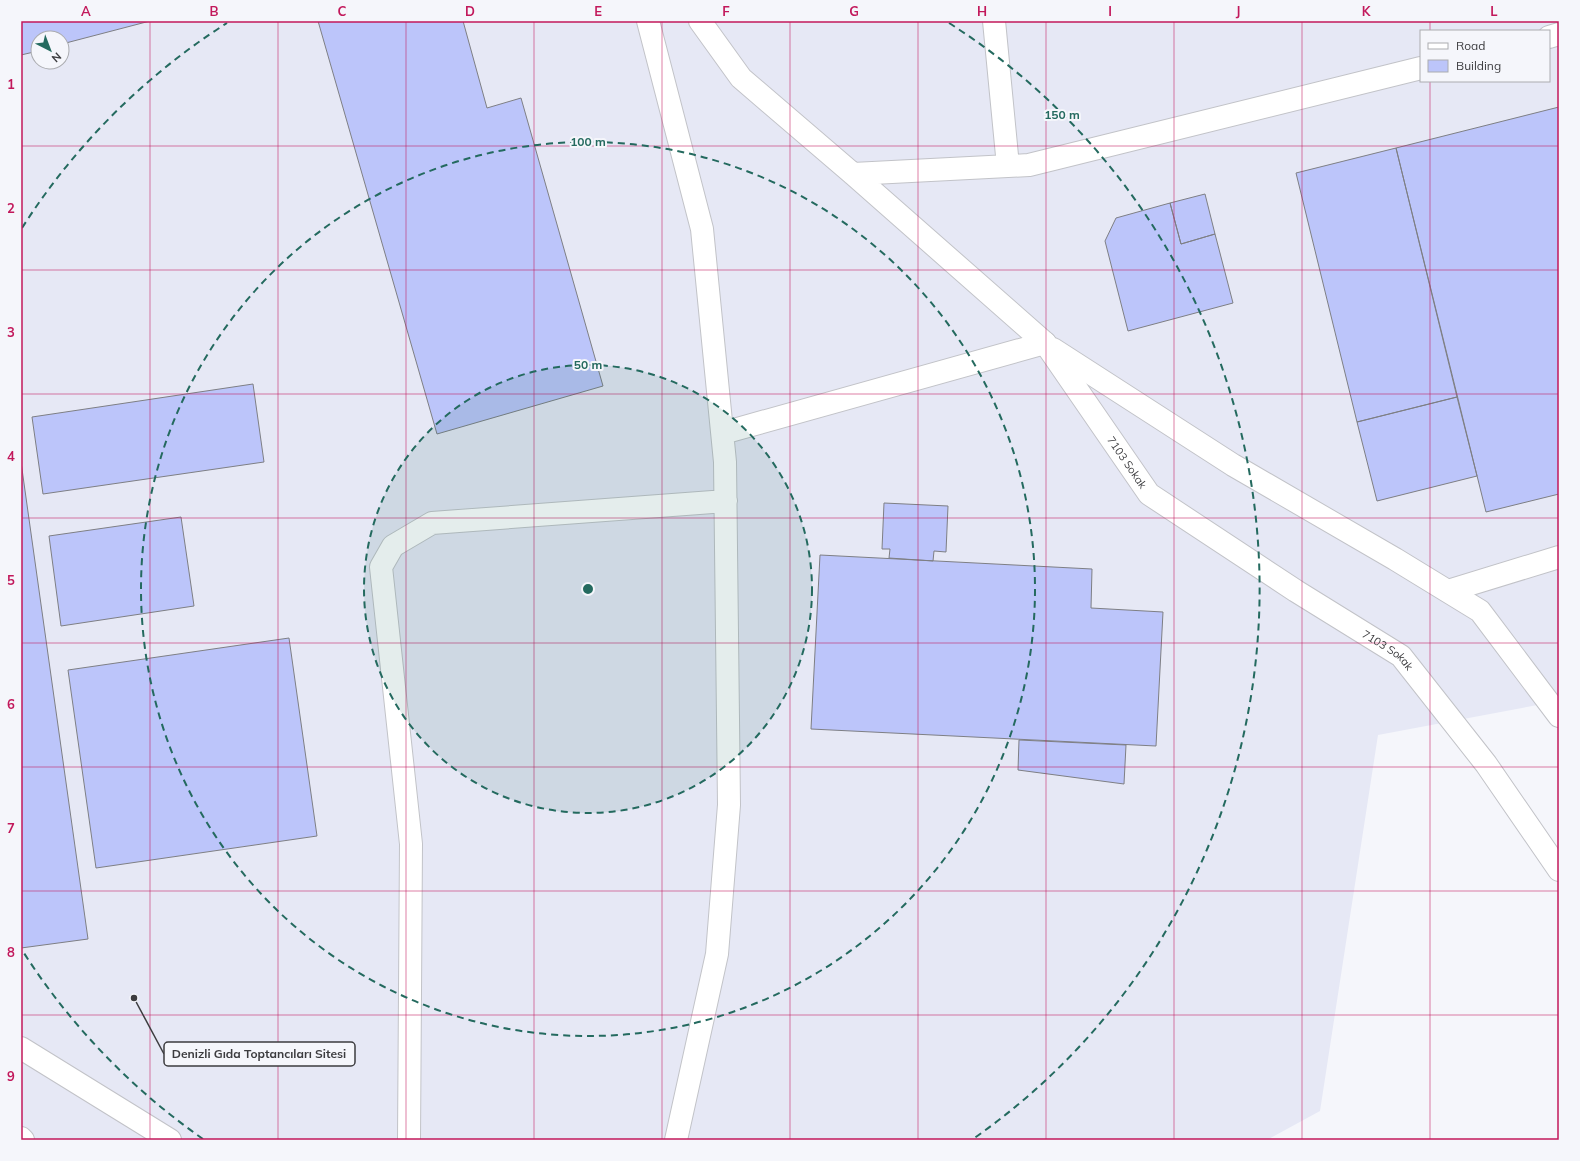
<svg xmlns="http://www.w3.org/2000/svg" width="1580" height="1161" font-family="Mulish,sans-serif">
  <rect width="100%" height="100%" fill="#f5f6fb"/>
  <path fill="#e6e8f5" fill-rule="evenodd" d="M21,21H1559V701L1378,735L1320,1111L1267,1140H21ZM1421,31H1549V81H1421ZM38,38H62V62H38Z"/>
  <path fill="#bcc5fa" stroke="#7e7f84" d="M21,21H150L62,44V38H38V51L21,55Z
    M318,21H463L487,108L521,98L603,386L437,434Z
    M1559,107V494L1486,512L1396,148Z
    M1396,148L1457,397L1357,422L1296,173Z
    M1205,194L1215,234L1181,244L1170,203Z
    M1170,203L1181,244L1215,234L1233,303L1128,331L1105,241L1116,218Z
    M253,384L264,462L43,494L32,417Z
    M1457,397L1477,476L1377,501L1357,422Z
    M21,462L88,939L21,948Z
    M884,503L948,506L946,552L934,551L933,561L889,558L890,549H882Z
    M181,517L194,606L61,626L49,536Z
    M820,555L1092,569L1091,608L1163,612L1156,746L811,729Z
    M289,638L317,836L96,868L68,670Z
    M1019,740L1126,745L1124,784L1018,770Z"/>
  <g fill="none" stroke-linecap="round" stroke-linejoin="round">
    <defs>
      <path id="minor" d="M648,21L702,229L725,462L729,805L717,954L676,1140
        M700,21L741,78L853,174L1045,343
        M994,21L1008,166
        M1549,37L1559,34
        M853,174L1029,165L1421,68
        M723,433L1045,343
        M1448,591L1559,557
        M21,1048L170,1140
        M21,1138L23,1140
        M409,1140L411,844L381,567L393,546L432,523L726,501"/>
      <g id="primary">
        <path id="s1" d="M1045,343L1149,494L1296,591L1401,656L1486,764L1559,870"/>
        <path d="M1053,349L1233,465L1395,559L1480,611L1559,716"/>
      </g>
    </defs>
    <use href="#minor" stroke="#c2c3c8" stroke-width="24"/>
    <use href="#primary" stroke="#c2c3c8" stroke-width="24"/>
    <use href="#minor" stroke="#fff" stroke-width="22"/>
    <use href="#primary" stroke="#fff" stroke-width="22"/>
  </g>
  <path fill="none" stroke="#c2185b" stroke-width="1" stroke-opacity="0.55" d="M150,21V1140M278,21V1140M406,21V1140M534,21V1140M662,21V1140M790,21V1140M918,21V1140M1046,21V1140M1174,21V1140M1302,21V1140M1430,21V31M1430,81V1140M21,146H1559M21,270H1559M21,394H1559M21,518H1559M21,643H1559M21,767H1559M21,891H1559M21,1015H1559"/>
  <circle cx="588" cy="589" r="224" fill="#246a5f" fill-opacity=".12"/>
  <g fill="none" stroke="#246a5f" stroke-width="2" stroke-dasharray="7 5">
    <circle cx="588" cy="589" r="224"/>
    <circle cx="588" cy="589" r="447"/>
    <path d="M203 1139A671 671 0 0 1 22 950M22 228A671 671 0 0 1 227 23M949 23A671 671 0 0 1 973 1139"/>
  </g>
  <g text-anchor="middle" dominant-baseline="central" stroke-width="4" stroke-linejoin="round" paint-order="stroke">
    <g font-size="11" fill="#3c3c3f" stroke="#f5f6fb">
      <text stroke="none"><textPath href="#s1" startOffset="145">7103 Sokak</textPath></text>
      <text stroke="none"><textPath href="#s1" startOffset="469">7103 Sokak</textPath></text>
    </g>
  </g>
  <circle cx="588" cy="589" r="6" fill="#246a5f" stroke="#f5f6fb" stroke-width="2"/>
  <g font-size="12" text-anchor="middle" font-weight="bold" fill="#246a5f" stroke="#f5f6fb" stroke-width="4" stroke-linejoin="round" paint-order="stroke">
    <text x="1062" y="119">150 m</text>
    <text x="588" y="146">100 m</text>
    <text x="588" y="369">50 m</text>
  </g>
  <path fill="none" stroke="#3c3c3f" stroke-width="1.5" d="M134 998L164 1054"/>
  <circle fill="#3c3c3f" stroke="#f5f6fb" stroke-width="1.5" cx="134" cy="998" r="4"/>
  <rect fill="#f5f6fb" stroke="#3c3c3f" stroke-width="1.5" x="164" y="1042" width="191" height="24" rx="4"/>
  <g font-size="12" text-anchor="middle" font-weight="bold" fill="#3c3c3f">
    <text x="259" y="1058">Denizli Gıda Toptancıları Sitesi</text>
  </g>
  <rect width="1580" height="1161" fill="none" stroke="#f5f6fb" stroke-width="44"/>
  <rect x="1420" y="30" width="130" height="52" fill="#f5f6fb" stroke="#abacb0"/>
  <rect x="1428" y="43" width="20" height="6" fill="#ffffff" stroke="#abacb0"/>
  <text x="1456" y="50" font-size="12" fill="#3c3c3f">Road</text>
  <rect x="1428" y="60" width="20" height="12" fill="#bcc5fa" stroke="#abacb0"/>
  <text x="1456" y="70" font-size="12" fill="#3c3c3f">Building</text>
  <g transform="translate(50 50) rotate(138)"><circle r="19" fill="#f5f6fb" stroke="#abacb0"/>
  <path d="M0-3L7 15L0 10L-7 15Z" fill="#246a5f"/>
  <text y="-6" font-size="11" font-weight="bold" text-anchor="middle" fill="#3c3c3f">N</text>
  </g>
  <rect x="22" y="22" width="1536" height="1117" fill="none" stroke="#c2185b" stroke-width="1.5"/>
  <g font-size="13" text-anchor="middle" font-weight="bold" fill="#c2185b">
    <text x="86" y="16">A</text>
    <text x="214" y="16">B</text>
    <text x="342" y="16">C</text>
    <text x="470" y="16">D</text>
    <text x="598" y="16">E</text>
    <text x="726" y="16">F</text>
    <text x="854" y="16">G</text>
    <text x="982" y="16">H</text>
    <text x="1110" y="16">I</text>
    <text x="1238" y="16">J</text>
    <text x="1366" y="16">K</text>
    <text x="1494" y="16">L</text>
    <text x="11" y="89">1</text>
    <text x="11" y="213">2</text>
    <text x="11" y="337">3</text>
    <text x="11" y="461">4</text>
    <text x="11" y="585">5</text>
    <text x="11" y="709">6</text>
    <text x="11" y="833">7</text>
    <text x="11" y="957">8</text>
    <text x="11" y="1081">9</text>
  </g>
</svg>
